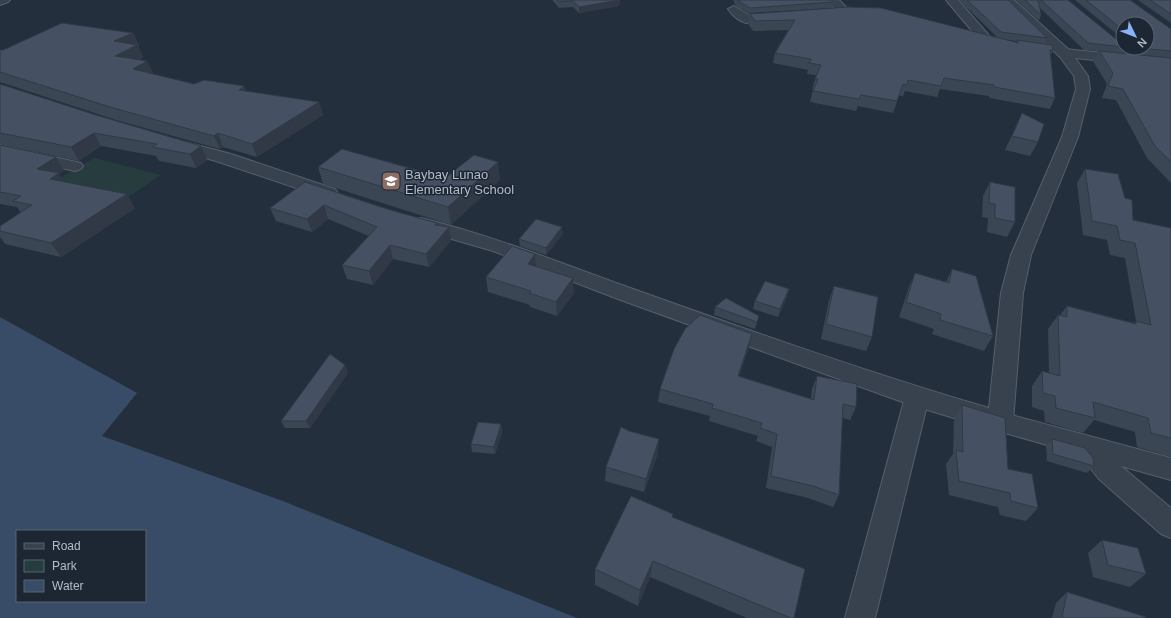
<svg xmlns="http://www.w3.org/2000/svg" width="1171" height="618" font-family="Helvetica,sans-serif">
  <rect width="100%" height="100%" fill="#242f3e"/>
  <path fill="#263c3f" d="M94,158L161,175L123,200L55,181Z"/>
  <path fill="#394c67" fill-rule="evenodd" d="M0,317L137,393L102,436L280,500L577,618H0ZM17,531H145V601H17Z"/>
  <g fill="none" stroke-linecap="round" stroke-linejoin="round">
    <defs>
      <path id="minor" d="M826,0H839L848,9H866L872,12L866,15L841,14Z
        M946,0H958L992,39L994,42L992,45H984Z
        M1001,0H1014L1069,50L1070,53L1069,56H1059Z
        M734,6L749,15L778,13L784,17L778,21L746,23C739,21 732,15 728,9Z
        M0,145L81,163L83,166L81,169L75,171L0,155Z
        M917,388L925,390L929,397L875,618H845L905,397L909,390Z
        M1000,412L1171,458V480L1121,466L1171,508V538L1161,534L1099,479L1079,454L991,429L988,422L991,415Z"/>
      <path id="tertiary" d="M0,0H10L8,2L0,5Z
        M1064,49L1171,60V68L1075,58L1088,76L1090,89L1078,137L1031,255L1023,293L1013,422L1009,429L1000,432L908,404L618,299L493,251L414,228L411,224L414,220L421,218C494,236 563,264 633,289C751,331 869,373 989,408L1001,293L1011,255L1062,137L1076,89L1074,76L1057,53L1059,50Z
        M174,139L231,154L335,189L338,193L335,197L329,198L323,197L219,162L168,147L166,144L168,141Z"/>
    </defs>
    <use href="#minor" stroke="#565f6c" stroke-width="2"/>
    <use href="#tertiary" stroke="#565f6c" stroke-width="2"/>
    <use href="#minor" fill="#38414e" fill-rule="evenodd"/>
    <use href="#tertiary" fill="#38414e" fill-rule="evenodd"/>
  </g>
  <path fill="#3b4654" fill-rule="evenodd" d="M552,0H620L619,6L579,13L573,7L559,8Z
    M733,0H831L833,2L832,8L749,13L736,6Z
    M959,0H1008L1047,38L1044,44L1053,51L1050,56L1055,98L1050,109L989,98V96L940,89L937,97L905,91L903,96H899L893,113L858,106L856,111L810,102L813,90H812L815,79L816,75L807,74L808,70L773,63L775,53L788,30L753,31L748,24L750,14L998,38ZM1001,39L1016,41L1015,42Z
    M1016,0H1068L1123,47V48H1147L1123,24V39L1075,0H1130L1171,29V183L1147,158L1116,100L1102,98L1107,84L1093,61L1099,51L1084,50L1040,8L1041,15L1039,21Z
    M1138,0H1171V23Z
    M133,33L139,45L138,46L143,57L138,60L147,61L153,73L152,74L194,84L244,86L246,91L319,102L323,115L257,157L223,147L220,149L116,120L0,82V50H3Z
    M0,84L96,115L201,146L207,160L196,168L159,161L156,156L101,146L79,161L0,144Z
    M1022,113L1038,142L1030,156L1005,150Z
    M0,145L64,170L59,174L63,181L135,208L61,257L5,244L0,237V226L21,213L17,207L0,204Z
    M318,167L445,178L500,180L451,225L323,184Z
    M1085,169L1125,198L1133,220L1171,228V457L1137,447L1135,432L1094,420L1083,433L1045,422L1044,411L1032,407V386L1042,371L1049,373L1048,329L1058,315H1060L1067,306L1134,323L1136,321L1125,258L1110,255L1107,240L1083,235L1077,183Z
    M305,182L437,225L451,241L429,267L393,259L373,285L347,279L342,265L369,236L328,219L312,232L276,221L270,208Z
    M990,182L1015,222L1007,237L987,232L988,218L982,217L983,196Z
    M563,234L546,255L520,246L519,239Z
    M536,267L574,293L557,316L530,307V305L488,292L486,277Z
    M952,269L993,336L984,351L932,334L934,329L899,317L909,287L915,273L946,282Z
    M834,286L872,337L866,351L821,339L829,300Z
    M787,297L778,317L753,309L755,301Z
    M715,307L759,316L755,329L714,315Z
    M752,334L749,347L739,376L811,399L812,389L817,376L856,407L850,420L842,418L839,495L833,507L808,498L766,488L772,447L756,441L758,436L709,421L710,416L658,402L660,389Z
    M345,365L348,373L310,428H285L281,421Z
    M962,405L1008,469L1038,508L1026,521L1000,515L998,507L949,495L946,464L953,454L954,419Z
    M501,424L502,432L495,454L472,452L471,444Z
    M1052,439L1094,466L1087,473L1047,461L1046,446Z
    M658,453L644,492L605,481L606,467Z
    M673,517L794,618H747L650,577L638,606L595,585V569Z
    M1102,540L1146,574L1130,587L1093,577L1088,553Z
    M1067,592L1146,618H1052L1056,603Z"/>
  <path fill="#303945" d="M620,0L619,6L579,13V7Z
    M133,33L139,45L138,46L143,57L121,69L115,56L114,41Z
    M147,61L153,73L139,81L133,69Z
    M244,86L249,99L239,90Z
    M319,102L323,115L257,157L252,144Z
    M94,133L101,146L79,161L71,147Z
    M218,133L223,147L220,149L214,136Z
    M201,146L207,160L196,168L190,154Z
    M56,157L64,170L59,174L67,187L59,193L37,169Z
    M498,162L500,180L451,225L448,207Z
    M127,194L135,208L61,257L51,243Z
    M324,205L328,219L312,232L307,219Z
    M449,227L451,241L429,267L426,254Z
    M562,227L563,234L546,255V248Z
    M390,245L393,259L373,285L369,271Z
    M535,254L536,269L528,264Z
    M573,278L574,293L557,316L556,302Z
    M789,289L787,297L778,317L780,309Z
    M752,334L749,347L735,388L738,376Z
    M345,365L348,373L310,428L306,421Z
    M501,424L502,432L495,454L494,447Z
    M659,439L658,453L644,492L646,479Z
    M653,561L650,577L638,606L640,590Z"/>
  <path fill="#455162" stroke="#303945" d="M557,0H620L579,7L573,1L559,2Z
    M737,0H831L833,2L750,8Z
    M967,0H1008L1047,38L1001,32Z
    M1025,0H1038L1041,15Z
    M1041,0H1068L1122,44H1123V47L1088,43Z
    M1086,0H1130L1171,29V51L1137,48H1147V24H1123V30Z
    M1150,0H1171V14Z
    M848,7L881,8L1019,43L1016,40L1052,45L1053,51L1050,50L1055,98L994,87V85L944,78L941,86L908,80L907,85L903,84L897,101L861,95L859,99L813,91L818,79H815L821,65L809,63L811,59L775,53L795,20L755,21L750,14Z
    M62,23L133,33L114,41L137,45L115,56L147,61L133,69L194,84L204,80L244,86L239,90L319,102L252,144L218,133L214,136L110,107L0,72V50H3Z
    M1099,51L1171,58V162L1155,146L1123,89L1108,86L1113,73Z
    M0,84L96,115L201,146L190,154L152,147L157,144L94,133L71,147L0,133Z
    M1022,113L1044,124L1038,142L1012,136Z
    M0,145L56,157L37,169L59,173L50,179L127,194L51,243L0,231V226L32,205L13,201L21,196L0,192Z
    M342,149L445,178L474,155L498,162L448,207L318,167Z
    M1085,169L1118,174L1125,198L1132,200L1133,220L1171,228V438L1151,433L1148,418L1093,402L1095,418L1056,408L1055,396L1043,393L1042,371L1060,376L1058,315L1067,317V306L1136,324V321L1151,325L1135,243L1120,240L1117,226L1092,221Z
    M305,182L387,209L437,223L435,225L449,227L426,254L390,245L369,271L342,265L377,227L324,205L307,219L270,208Z
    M990,182L1015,187V222L995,218V204L989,203Z
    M536,219L562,227L546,248L519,239Z
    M512,246L535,254L528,264L573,278L556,302L529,293L531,291L486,277Z
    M952,269L976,276L993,336L940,320L941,314L906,302L915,273L949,283Z
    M765,281L789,289L780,309L755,301Z
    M834,286L878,297L872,337L826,324Z
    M726,298L759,316L757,322L715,307Z
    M700,315L752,334L738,376L814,400L817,376L857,384L856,407L843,404L839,495L813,486L771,476L777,434L760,428L762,423L712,408L713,404L660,389L674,349L685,329Z
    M330,354L345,365L306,421H281Z
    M962,405L1005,418L1008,469L1032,474L1038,508L1011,501L1010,493L959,481L956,450L963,452Z
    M478,422L501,424L494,447L471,444Z
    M621,427L629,431L659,439L646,479L606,467Z
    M1052,439L1085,448L1093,458L1094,466L1053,454Z
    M631,496L673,514L672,517L805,569L794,618H791L653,561L640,590L595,569Z
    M1102,540L1138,548L1146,574L1108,565Z
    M1067,592L1146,617V618H1062Z"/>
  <defs>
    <symbol id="school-square" viewBox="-11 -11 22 22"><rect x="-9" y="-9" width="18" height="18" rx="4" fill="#8d6e63" stroke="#1d2633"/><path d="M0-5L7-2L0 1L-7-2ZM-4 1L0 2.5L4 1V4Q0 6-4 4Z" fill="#fff"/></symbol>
  </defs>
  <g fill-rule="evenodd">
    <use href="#school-square" x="380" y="170" width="22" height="22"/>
  </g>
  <g text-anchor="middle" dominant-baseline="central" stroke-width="3" stroke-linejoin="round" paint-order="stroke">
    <g font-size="13" fill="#b4bcc9" stroke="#1d2633" text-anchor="start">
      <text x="405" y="174">Baybay Lunao<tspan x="405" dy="15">Elementary School</tspan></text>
    </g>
  </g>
  <rect x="16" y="530" width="130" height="72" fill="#1d2633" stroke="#59626f"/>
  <rect x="24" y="543" width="20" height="6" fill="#38414e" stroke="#59626f"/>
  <text x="52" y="550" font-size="12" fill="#b4bcc9">Road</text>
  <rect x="24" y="560" width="20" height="12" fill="#263c3f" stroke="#59626f"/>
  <text x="52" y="570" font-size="12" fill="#b4bcc9">Park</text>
  <rect x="24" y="580" width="20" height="12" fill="#394c67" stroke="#59626f"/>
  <text x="52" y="590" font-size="12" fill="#b4bcc9">Water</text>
  <g transform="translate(1135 36) rotate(133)"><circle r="19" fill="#1d2633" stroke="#59626f"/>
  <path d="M0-3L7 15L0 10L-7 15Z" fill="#8ab4f8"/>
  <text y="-6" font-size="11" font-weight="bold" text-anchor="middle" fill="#b4bcc9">N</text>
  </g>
</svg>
